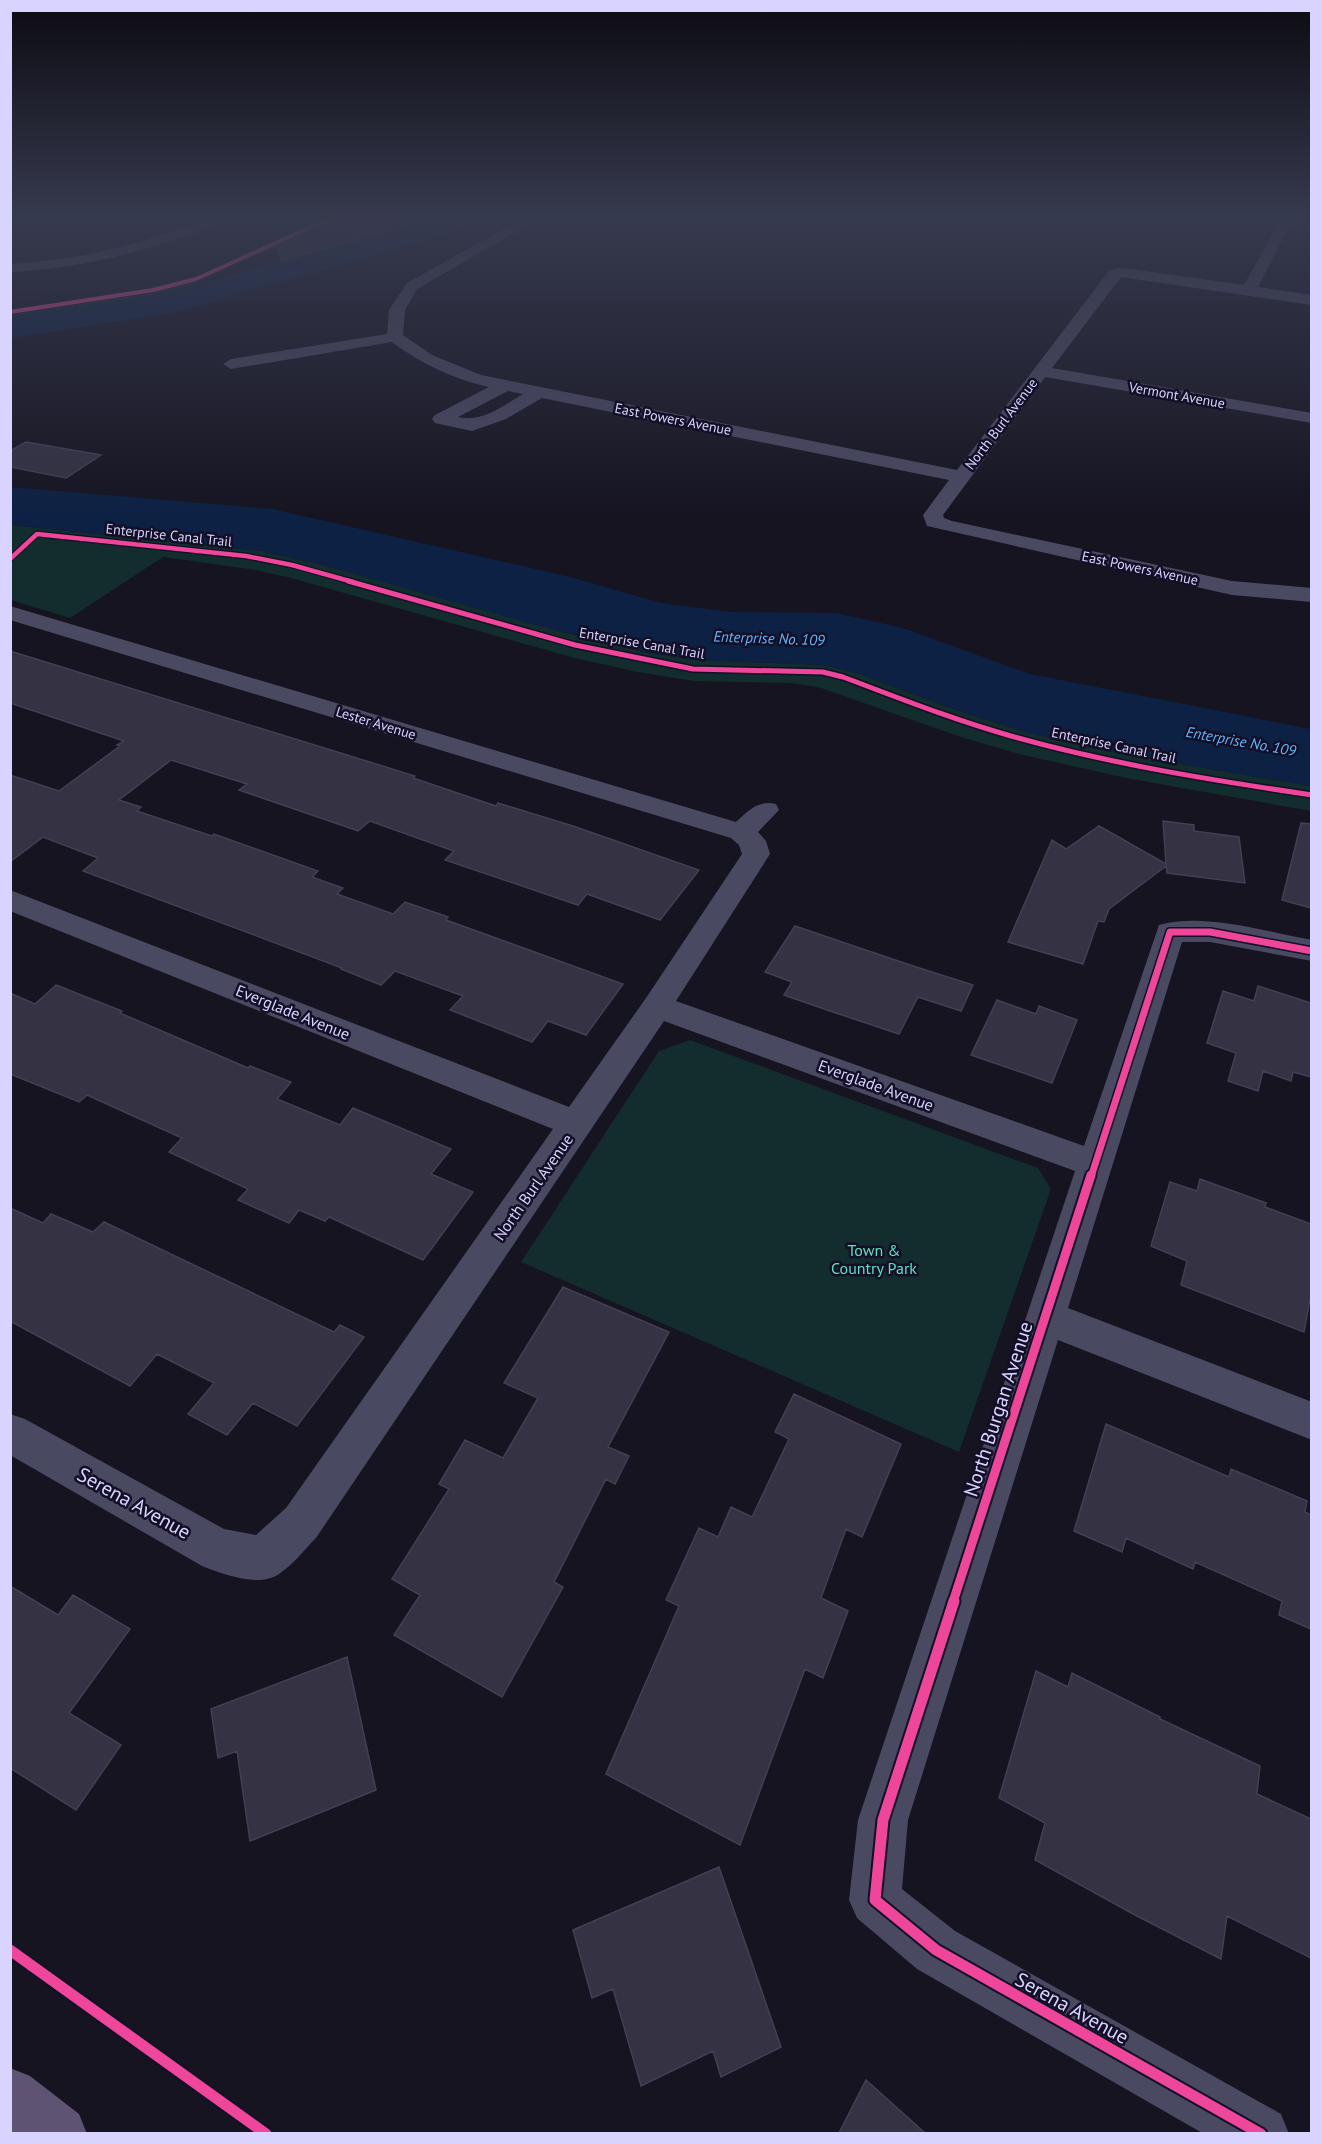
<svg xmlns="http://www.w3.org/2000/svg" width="1322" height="2144" font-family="'PT Sans',sans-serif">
  <rect width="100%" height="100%" fill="#161421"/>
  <path fill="#132c2d" d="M327,217H340L185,288L128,299L11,316V309L146,288L202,274Z
    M10,525L261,551L320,564L592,640L648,653L696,660L824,665L860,674L945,706L1029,733L1122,754L1311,786V811L1126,778L1019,754L961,737L818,687L790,683L694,681L638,672L575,658L291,578L256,570L163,557L70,618L11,600Z
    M690,1040L1038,1168L1051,1189L959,1452L521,1262L659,1051Z"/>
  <path fill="#0d2144" d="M422,217H476L470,224L445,235L198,306L159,315L11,338V316L128,299L185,288L396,228Z
    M10,487L273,509L570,577L661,603L731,612L836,613L903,628L1030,674L1311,729V786L1122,754L1028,733L945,706L860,674L824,665L696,660L648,653L524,622L320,564L261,551L11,525Z"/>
  <path fill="#343243" stroke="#433f54" stroke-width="1.5" d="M340,217H408L409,224L282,261L276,246Z
    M26,442L101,455L66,478L10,467V451Z
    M10,651L415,776L413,778L496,806L498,803L573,826L699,870L660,920L587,894L578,905L445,860L454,851L370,821L358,831L239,790L247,784L171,760L119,800L141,807L137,811L212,836L214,834L318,871L312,877L343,888L337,894L393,914L405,902L448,917L446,920L623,984L586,1035L548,1021L532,1042L450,1010L463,996L395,971L381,985L341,969L342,968L83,871L98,858L43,837L10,862V775L59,791L120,746L117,745L124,741L10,703Z
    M1163,821L1194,825V831L1239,837L1245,883L1167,873L1166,866L1109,909L1104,922L1098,921L1083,964L1008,942L1052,840L1066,849L1099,826L1166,864Z
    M1301,823L1311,824V908L1282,900Z
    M795,926L913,966L973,985L961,1011L918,997L899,1034L830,1011L784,995L792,982L765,972Z
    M56,985L122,1011L120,1013L248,1068L250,1066L291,1082L277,1099L340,1125L353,1108L451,1149L431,1174L473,1192L423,1260L329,1217L325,1221L299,1210L289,1223L238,1200L248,1189L169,1152L182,1138L87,1095L79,1102L10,1074V993L35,1004Z
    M1258,986L1311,1003V1077L1293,1072L1291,1081L1263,1071L1258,1091L1228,1081L1236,1053L1207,1043L1223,991L1254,1001Z
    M997,1000L1036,1014L1039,1006L1077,1020L1052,1083L971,1055Z
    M1200,1179L1266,1203L1265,1207L1311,1224V1294L1304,1332L1181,1285L1187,1261L1151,1246L1170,1182L1197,1191Z
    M10,1208L43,1223L51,1214L93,1232L104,1222L334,1332L340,1325L364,1337L297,1426L253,1403L227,1435L188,1414L214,1383L157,1354L130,1386L10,1321Z
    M563,1287L669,1332L608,1447L629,1456L615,1484L606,1479L554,1582L563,1587L502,1697L394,1635L420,1595L392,1579L449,1489L439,1484L465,1440L503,1458L538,1398L504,1383Z
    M794,1394L901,1444L862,1537L846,1529L821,1598L848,1611L823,1678L805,1669L740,1845L606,1774L679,1606L666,1600L699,1528L718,1537L731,1507L752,1517L789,1439L775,1432Z
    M1106,1424L1229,1477L1231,1469L1307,1501L1305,1512L1311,1515V1629L1279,1615L1282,1601L1195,1562L1193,1569L1126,1538L1122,1552L1074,1531Z
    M10,1586L58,1615L73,1595L130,1629L69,1713L121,1745L76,1810L10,1768Z
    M347,1657L376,1790L250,1841L237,1751L218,1758L211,1709Z
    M1036,1671L1068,1687L1072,1673L1160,1717V1719L1260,1766L1257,1794L1311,1819V1958L1227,1916L1221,1959L1135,1915L1035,1860L1045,1823L999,1798Z
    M719,1867L781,2047L721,2077L713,2051L641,2086L613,1989L592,1998L573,1930Z
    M866,2080L925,2133H839Z"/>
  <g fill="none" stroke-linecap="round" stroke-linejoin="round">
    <path fill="#4a4962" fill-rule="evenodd" d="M211,217H229L227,220C156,249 87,268 10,272V264C82,260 146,243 211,217Z
      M525,217H541L417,289L405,310L403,335L432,355L481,375L957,470L1108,272L1118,268L1131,269L1244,285L1282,217H1294L1258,287L1312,295V305L1121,277L1052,368L1312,413V423L1045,377L943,515L944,518L952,521L1232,581L1312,588V602L1232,595L927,526L923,515L949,480L542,398L506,419L472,431L435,423L432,419L435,415L489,387C453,379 422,364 392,342L231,369L223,364L231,359L387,334L389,310L407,283ZM508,391L523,394C503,406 482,423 458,417Z
      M10,606L736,822C749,810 758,800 776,804L779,810L758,832L766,841L770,854L676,1001L1084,1146L1159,925C1204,912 1267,932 1312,940V961L1210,942H1182L1068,1308L1312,1402V1440L1058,1340L908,1820L902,1889L955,1931L1281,2114L1289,2134H1204L917,1969L857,1918L849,1900L858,1820L1075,1171L664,1021L316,1538C304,1550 293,1565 279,1574C259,1588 223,1574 202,1566L10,1455V1414L25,1419L224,1529L256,1535L286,1508L553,1129L10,911V890L569,1107L646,998L742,854L739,845L731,838L10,620Z"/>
    <path fill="#5e5373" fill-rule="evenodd" d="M10,2068L30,2076L79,2114L87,2134L10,2132Z"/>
    <defs>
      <path id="cycleway-far5" d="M10,312L153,290L196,279L333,217"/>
      <path id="cycleway-far4" d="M10,559L37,534L246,556L292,565L353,582"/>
      <path id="cycleway-far3" d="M348,581L575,645L693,669L823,672L843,677C899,698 954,720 1011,736C1110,764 1211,780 1312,795"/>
      <path id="cycleway-far2" d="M1091,1177L1170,932H1210L1312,951"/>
      <path id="cycleway-far1" d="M953,1602L1091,1175"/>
      <path id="cycleway" d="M954,1601L883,1820L875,1900L936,1950L1261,2134
        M10,1950L266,2134"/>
    </defs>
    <use href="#cycleway-far5" stroke="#130f26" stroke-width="5"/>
    <use href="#cycleway-far4" stroke="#130f26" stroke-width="7"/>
    <use href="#cycleway-far3" stroke="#130f26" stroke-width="8"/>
    <use href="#cycleway-far2" stroke="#130f26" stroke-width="10"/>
    <use href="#cycleway-far1" stroke="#130f26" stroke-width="13"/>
    <use href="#cycleway" stroke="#130f26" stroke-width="15"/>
    <use href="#cycleway-far5" stroke="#ed469a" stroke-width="4"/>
    <use href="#cycleway-far4" stroke="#ed469a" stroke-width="4.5"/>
    <use href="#cycleway-far3" stroke="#ed469a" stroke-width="5"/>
    <use href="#cycleway-far2" stroke="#ed469a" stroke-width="7"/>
    <use href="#cycleway-far1" stroke="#ed469a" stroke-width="9"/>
    <use href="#cycleway" stroke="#ed469a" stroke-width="11"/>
  </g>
  <linearGradient id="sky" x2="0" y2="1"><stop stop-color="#0c0b12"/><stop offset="0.42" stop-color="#363a4e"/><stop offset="1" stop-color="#363a4e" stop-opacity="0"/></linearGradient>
  <rect width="1322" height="517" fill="url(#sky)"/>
  <g text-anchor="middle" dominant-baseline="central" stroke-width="5" stroke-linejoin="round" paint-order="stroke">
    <g font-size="14" fill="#d9d4ff" stroke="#130f26">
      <text transform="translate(1177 395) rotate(10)">Vermont Avenue</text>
      <text transform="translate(673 419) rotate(11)">East Powers Avenue</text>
      <text transform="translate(1001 424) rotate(-53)">North Burl Avenue</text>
      <text transform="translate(169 535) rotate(6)">Enterprise Canal Trail</text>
      <text transform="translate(1140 568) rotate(12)">East Powers Avenue</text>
      <text transform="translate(642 643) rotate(10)">Enterprise Canal Trail</text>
      <text transform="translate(376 723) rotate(17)">Lester Avenue</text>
      <text transform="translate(1114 745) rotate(12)">Enterprise Canal Trail</text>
    </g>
    <g font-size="15" font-style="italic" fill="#62b6ff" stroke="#130f26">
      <text transform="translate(769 638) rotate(2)">Enterprise No. 109</text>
      <text transform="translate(1241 741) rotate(10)">Enterprise No. 109</text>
    </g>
    <g font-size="16" fill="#d9d4ff" stroke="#130f26">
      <text transform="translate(293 1012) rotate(22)">Everglade Avenue</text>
      <text transform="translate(876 1085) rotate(20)">Everglade Avenue</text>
      <text transform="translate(533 1187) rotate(-55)">North Burl Avenue</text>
    </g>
    <g font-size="16" fill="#5fe0c0" stroke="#130f26">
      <text x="874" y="1250">Town &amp;<tspan x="874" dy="18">Country Park</tspan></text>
    </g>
    <g font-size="20" fill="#d9d4ff" stroke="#130f26">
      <text transform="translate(998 1409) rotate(-72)">North Burgan Avenue</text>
      <text transform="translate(134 1503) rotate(29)">Serena Avenue</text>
      <text transform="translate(1072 2008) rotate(29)">Serena Avenue</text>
    </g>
  </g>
  <rect width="1322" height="2144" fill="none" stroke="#d9d4ff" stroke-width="24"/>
</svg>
